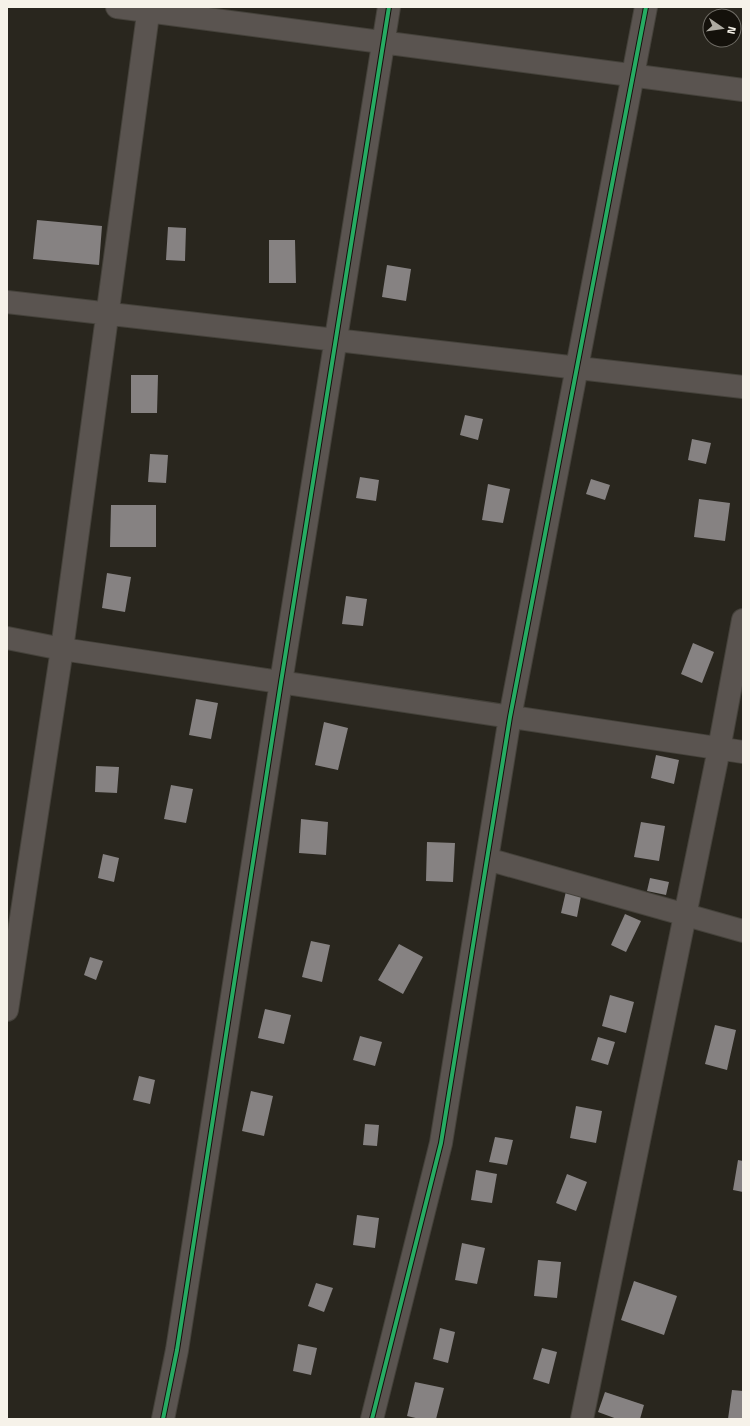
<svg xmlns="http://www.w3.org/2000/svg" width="750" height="1426" font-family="'Titillium Web',sans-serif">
  <rect width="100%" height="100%" fill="#29261e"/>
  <path fill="#868282" d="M37,220L102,226L99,265L33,259Z
    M168,227L186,228L185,261L166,260Z
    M269,240H295L296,283H269Z
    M387,265L411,269L406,301L382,297Z
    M131,375H158L157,413H131Z
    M465,415L483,419L478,440L460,435Z
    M692,439L711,443L706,464L688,460Z
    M150,454L168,455L166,483L148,482Z
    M360,477L379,480L376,501L356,498Z
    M591,479L610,485L605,500L586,494Z
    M488,484L510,489L503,523L482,520Z
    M699,499L730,503L725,541L694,537Z
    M111,505H156V547H110Z
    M107,573L131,577L125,612L102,608Z
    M346,596L367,599L363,626L342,624Z
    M693,643L714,652L702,683L681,674Z
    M196,699L218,703L211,739L189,735Z
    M324,722L348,728L338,770L315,765Z
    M656,755L679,760L674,784L651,778Z
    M96,766L119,767L117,793L95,792Z
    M171,785L193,789L186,823L164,819Z
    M301,819L328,822L326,855L299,853Z
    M641,822L665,826L659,861L634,857Z
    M427,842L455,843L453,882L426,881Z
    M103,854L119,858L114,882L98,878Z
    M650,878L669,882L666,895L647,891Z
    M567,887L582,891L577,917L561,913Z
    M625,914L641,921L626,952L611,945Z
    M311,941L330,945L322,982L302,977Z
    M399,944L423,957L403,994L378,980Z
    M90,957L103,961L96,980L84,975Z
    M610,995L634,1002L626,1033L602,1026Z
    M265,1009L291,1015L284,1044L258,1038Z
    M715,1025L736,1030L727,1070L705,1064Z
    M360,1036L382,1042L375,1066L353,1060Z
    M598,1037L615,1042L608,1065L591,1060Z
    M139,1076L155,1080L150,1104L133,1100Z
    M251,1091L273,1096L264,1136L242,1131Z
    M576,1106L602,1111L596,1143L570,1138Z
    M365,1124L379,1125L377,1146L363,1145Z
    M495,1137L513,1140L507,1165L489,1162Z
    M738,1160L743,1161V1192L733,1190Z
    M476,1170L497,1174L492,1203L471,1200Z
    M567,1174L587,1182L576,1211L556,1203Z
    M357,1215L379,1218L375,1248L353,1245Z
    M462,1243L485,1248L477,1284L455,1280Z
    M538,1260L561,1262L557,1298L534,1296Z
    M634,1281L677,1296L664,1335L621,1320Z
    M316,1283L333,1288L324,1312L308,1306Z
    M440,1328L455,1332L448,1363L433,1359Z
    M298,1344L317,1348L311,1375L293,1371Z
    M542,1348L557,1352L549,1384L533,1379Z
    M415,1382L444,1388L436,1419H420L407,1416Z
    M732,1390L743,1391V1419H728Z
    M605,1392L644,1405L640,1419H617L598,1412Z"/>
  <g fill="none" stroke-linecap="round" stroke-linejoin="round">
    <defs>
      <path id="minor" d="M117,7L743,90
        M7,302L743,387
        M7,638L62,649L743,752
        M487,859L743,931
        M7,1010L62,649L149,7
        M163,1419L177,1350L281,682L389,7
        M372,1419L441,1143L510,717L646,7
        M582,1419L719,749L743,620"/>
    </defs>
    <use href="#minor" stroke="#45423b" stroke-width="24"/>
    <use href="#minor" stroke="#5a5450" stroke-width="22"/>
    <defs>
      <path id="cycleway" d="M163,1419L177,1350L281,682L389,7
        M372,1419L441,1143L510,717L646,7"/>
    </defs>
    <use href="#cycleway" stroke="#14110b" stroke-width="6"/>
    <use href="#cycleway" stroke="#26ab63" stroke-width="4"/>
  </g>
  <rect width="750" height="1426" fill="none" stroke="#f6f2e9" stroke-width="16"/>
  <g transform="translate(722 28) rotate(103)"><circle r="19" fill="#14110b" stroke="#6e6b64"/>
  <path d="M0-3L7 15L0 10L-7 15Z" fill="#aeaba2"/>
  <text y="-6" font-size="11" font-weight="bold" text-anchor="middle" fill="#f6f2e9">N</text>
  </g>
</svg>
